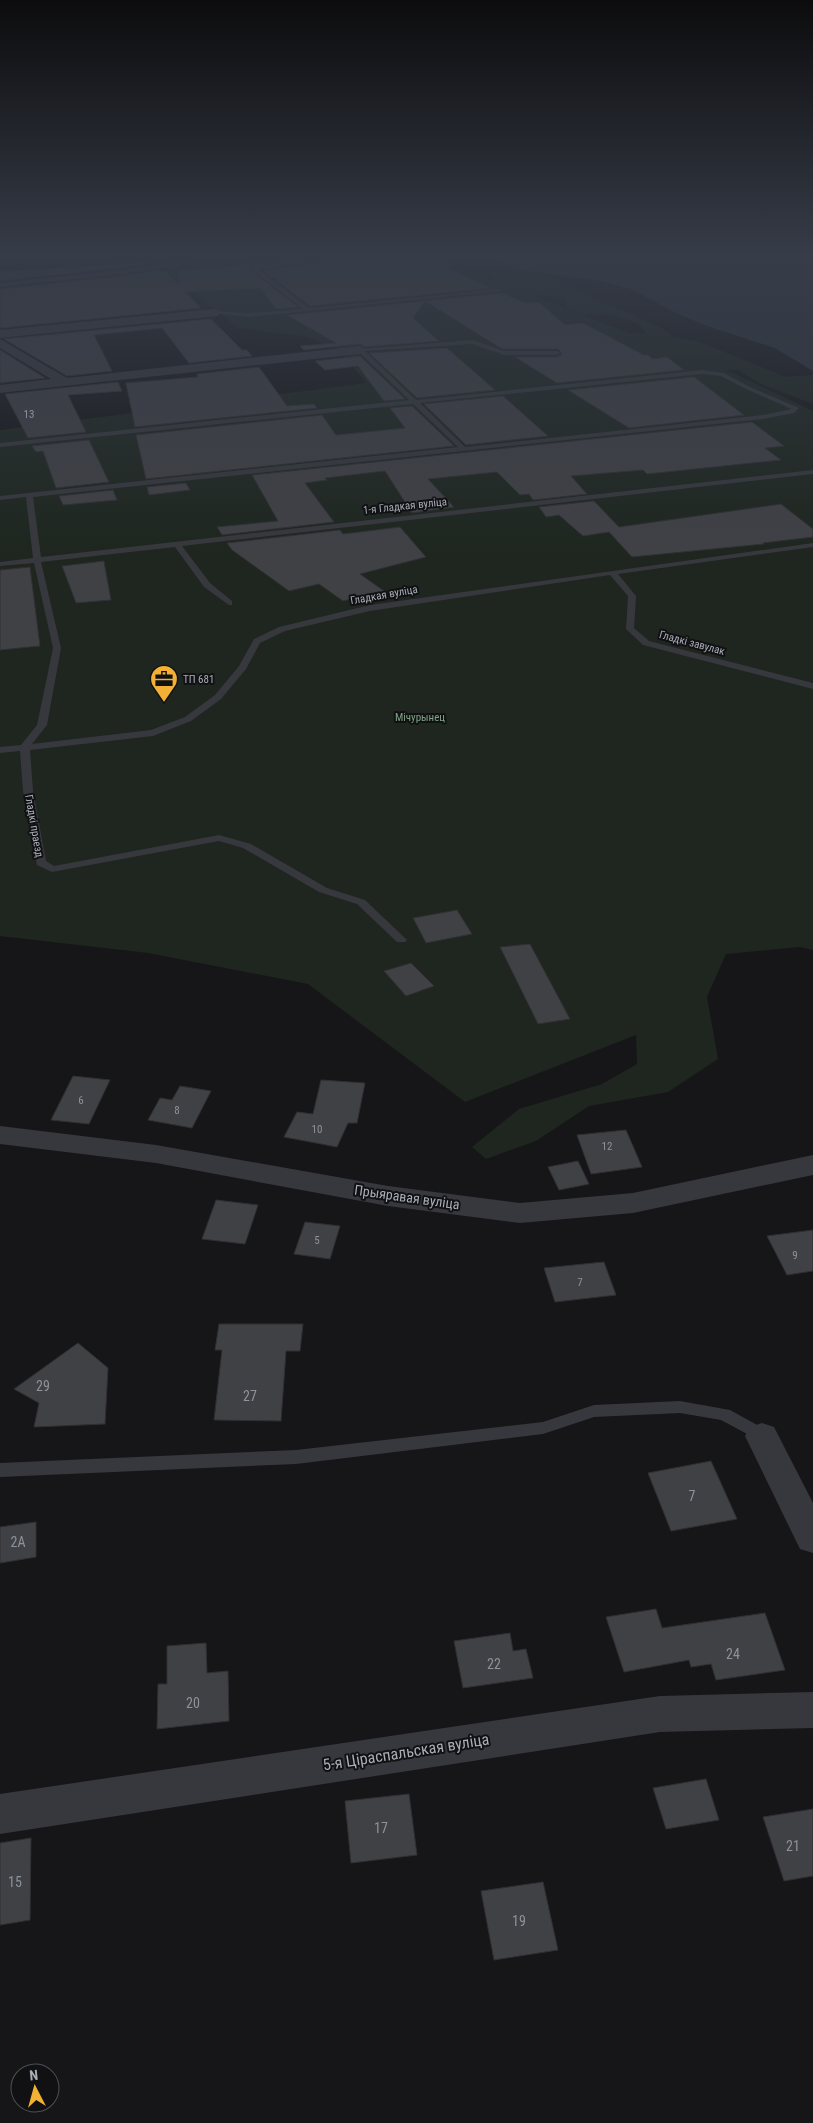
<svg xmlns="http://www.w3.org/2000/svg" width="813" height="2123" font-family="'Roboto Condensed',sans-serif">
  <rect width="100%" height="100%" fill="#161618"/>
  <path fill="#1e261f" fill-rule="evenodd" d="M98,255H474L535,272L662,328L673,337L700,342L786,377L813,375V404L761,384L738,370H727L813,411V950L800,947L726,954L707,997L718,1059L668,1092L589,1106L536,1141L486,1159L472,1147L519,1109L602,1084L637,1064L636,1035L465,1102L308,984L148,953L0,936V430L367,383L337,349L307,337L239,328L164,271L114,270ZM436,258L463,260L490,271L494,281ZM541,295L566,299V307L582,315L611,314L639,324L647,334L629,333L533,296Z"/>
  <path fill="#2c353c" d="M474,255H813V371L775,348L707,326L676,313L631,289L600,281L525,270Z"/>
  <path fill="#404145" stroke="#303034" d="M322,255H336L250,266V270L298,307L276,309L260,288L186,292L201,308L0,328V289L123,276L157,270L165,271L179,285L178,270L267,263L264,261Z
    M366,255H449L450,269L491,288L310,306L263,270L364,257Z
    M148,262L151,264L0,281V272Z
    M502,293L525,303L539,302L565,325L583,323L644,355H648L653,359L667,357L684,370L557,383L515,357H557L562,354L558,349H504L499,347L425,301L413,318L439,341L364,347L360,344L304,350L300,346L336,343L287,315Z
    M211,319L242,350H247L252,356L189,363L162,328L94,335L112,371L67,376L4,339Z
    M447,348L495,390L417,398L369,353Z
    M0,350L45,378L0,383Z
    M360,356L405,399L384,401L358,366L325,370L315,361Z
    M259,367L287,406L314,404L317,408L135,427L126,383L198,377L197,374Z
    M694,377L744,415L629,428L568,390Z
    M118,382L122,391L68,395L86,432L28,438L5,394Z
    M503,396L548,436L466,445L424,404Z
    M412,406L454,446L146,479L136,435L322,415L336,435L405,428L390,408Z
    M752,422L784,446L765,448L781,460L647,474L643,470L571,476L587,494L533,500L529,494L520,495L497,472L428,479L454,507L412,513L385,471L325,478L327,480L305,483L334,522L222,535L217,527L278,521L252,475Z
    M89,440L109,482L56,488L43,451L36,452L32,446Z
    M186,483L190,490L149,495L147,487Z
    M113,490L117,500L63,505L59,496Z
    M594,501L619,527L781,504L813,529V537L763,543L764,544L632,557L609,532L583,536L559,515L546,517L539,507Z
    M400,527L426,557L360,574L384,591L343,601L319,584L289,591L232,550L227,543L340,530L343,534Z
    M104,561L111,600L76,603L62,566Z
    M30,567L40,646L0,650V570Z
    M457,910L472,934L426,943L413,918Z
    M530,944L570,1019L538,1024L500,947Z
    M411,963L434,986L406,996L384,971Z
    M73,1076L110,1080L89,1124L51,1120Z
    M321,1080L365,1083L357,1123H348L337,1147L284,1137L297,1112L313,1114Z
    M180,1086L211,1091L192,1128L148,1120L160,1098L172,1100Z
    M626,1130L642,1167L591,1174L577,1135Z
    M578,1161L589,1184L559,1190L548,1167Z
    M216,1200L258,1205L245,1244L202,1239Z
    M305,1222L340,1226L330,1259L294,1254Z
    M813,1230V1271L787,1275L767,1236Z
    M604,1262L616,1295L555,1302L544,1268Z
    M219,1324H303L300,1351H286L281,1421L214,1420L222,1350H215Z
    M78,1343L108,1368L105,1424L34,1427L39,1403L14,1389Z
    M711,1461L737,1519L671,1531L648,1473Z
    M36,1522V1557L0,1563V1527Z
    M656,1609L662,1628L765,1613L785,1670L716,1680L711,1664L691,1667L689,1660L624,1672L606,1617Z
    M510,1633L513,1651L526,1649L533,1678L463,1688L454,1641Z
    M206,1643L207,1673L228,1671L229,1721L157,1729L158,1684H167V1646Z
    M706,1779L719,1820L666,1829L653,1788Z
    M409,1794L417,1855L351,1863L345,1801Z
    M813,1809V1876L784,1881L763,1817Z
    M31,1838L30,1920L0,1925V1843Z
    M543,1882L558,1950L494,1960L481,1891Z"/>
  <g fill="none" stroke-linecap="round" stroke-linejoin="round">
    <path fill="#37383d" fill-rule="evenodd" d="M222,255H235L123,274L0,287V283L123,270Z
      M350,255H364L258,269L309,308L500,289L503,291L249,317L211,313L214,311L249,313L303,309L251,269V267Z
      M473,340L504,351H557L560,353L557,355H504L472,344L365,351L416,400L702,370L724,373L750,387L799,408L794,413L763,419L33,497L41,557L813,470V474L182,546L210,583L232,601V605H229L204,587L175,547L41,562L61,648L47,725L32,744L151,730L185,717L215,695L239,666L254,639L279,627L370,605L813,543V547L618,574L636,596L634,628L649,641L813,683V689L643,645L626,629L628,596L610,575L370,611L285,631L260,643L246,669L221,699L191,721L153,736L30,750L33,791L46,861L54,866L219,835L251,844L327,888L365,900L405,938L407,940L405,942H397L357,904L319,892L243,848L219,841L52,872L37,865L23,791L20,751L0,753V747L21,745L37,725L53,648L34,563L0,566V562L33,558L26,497L0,500V496L458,447L413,404L0,447V443L409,400L358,351V349ZM702,374L721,376L746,389L792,409L763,415L465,447L420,403Z
      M680,1401L730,1410L768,1431L770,1436L768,1441L762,1442L721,1420L680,1413L594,1417L543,1434L296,1464L0,1477V1463L296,1450L543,1422L594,1405Z"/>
    <path fill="#37383d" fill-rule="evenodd" d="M214,309L218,310L220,313L218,316L0,338V330Z
      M0,339L67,378L360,346L366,350L360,354L0,393V385L51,379L0,348Z
      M0,1126L156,1145L388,1186L520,1203L633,1193L813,1155V1175L633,1213L520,1223L388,1206L156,1163L0,1144Z
      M762,1423L774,1427L813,1503V1553L800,1549L745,1436L750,1427Z
      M813,1692V1728L660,1732L0,1834V1794L660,1696Z"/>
  </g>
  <linearGradient id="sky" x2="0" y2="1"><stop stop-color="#0c0c0d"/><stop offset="0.46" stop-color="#363c48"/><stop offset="1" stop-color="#363c48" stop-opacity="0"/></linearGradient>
  <rect width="813" height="552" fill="url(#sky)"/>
  <defs>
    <symbol id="office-pin" viewBox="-11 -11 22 30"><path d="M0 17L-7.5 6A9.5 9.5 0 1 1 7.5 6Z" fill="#f2b134" stroke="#111113"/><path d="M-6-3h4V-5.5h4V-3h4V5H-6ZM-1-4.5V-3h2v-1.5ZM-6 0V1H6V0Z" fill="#111"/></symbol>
  </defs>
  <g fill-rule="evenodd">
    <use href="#office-pin" x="148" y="663" width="32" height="43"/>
  </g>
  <g text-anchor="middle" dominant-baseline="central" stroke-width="4" stroke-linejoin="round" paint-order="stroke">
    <g font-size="11" fill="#8e929b">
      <text x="29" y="414">13</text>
      <text x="81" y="1100">6</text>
      <text x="177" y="1110">8</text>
      <text x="317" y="1129">10</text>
      <text x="607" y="1146">12</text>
      <text x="317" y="1240">5</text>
      <text x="795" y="1255">9</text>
      <text x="580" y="1282">7</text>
    </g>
    <g font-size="11" fill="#a8adb8" stroke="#111113">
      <text transform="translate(405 506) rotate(-6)">1-я Гладкая вуліца</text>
      <text transform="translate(384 595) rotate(-10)">Гладкая вуліца</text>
      <text transform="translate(692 643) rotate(15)">Гладкі завулак</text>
      <text transform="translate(34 826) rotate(80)">Гладкі праезд</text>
    </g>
    <g font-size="11" fill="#a8adb8" stroke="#111113" text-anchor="start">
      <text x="183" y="679">ТП 681</text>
    </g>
    <g font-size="11" fill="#7fa381" stroke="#111113">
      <text x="420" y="717">Мічурынец</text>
    </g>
    <g font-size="14" fill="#a8adb8" stroke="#111113">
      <text transform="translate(407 1197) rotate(8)">Прыяравая вуліца</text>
    </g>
    <g font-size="14" fill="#8e929b">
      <text x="43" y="1386">29</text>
      <text x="250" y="1396">27</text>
      <text x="692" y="1496">7</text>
      <text x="18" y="1542">2А</text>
      <text x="733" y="1654">24</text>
      <text x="494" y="1664">22</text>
      <text x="193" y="1703">20</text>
      <text x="381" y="1828">17</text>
      <text x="793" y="1846">21</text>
      <text x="15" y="1882">15</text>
      <text x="519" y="1921">19</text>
    </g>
    <g font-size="16" fill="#a8adb8" stroke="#111113">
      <text transform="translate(406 1752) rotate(-9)">5-я Ціраспальская вуліца</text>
    </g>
  </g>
  <g transform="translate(35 2088) rotate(354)"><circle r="24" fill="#111113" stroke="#4d4f55"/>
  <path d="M0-4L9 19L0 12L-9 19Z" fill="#f2b134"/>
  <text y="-8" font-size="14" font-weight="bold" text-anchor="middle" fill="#a8adb8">N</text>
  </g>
</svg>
